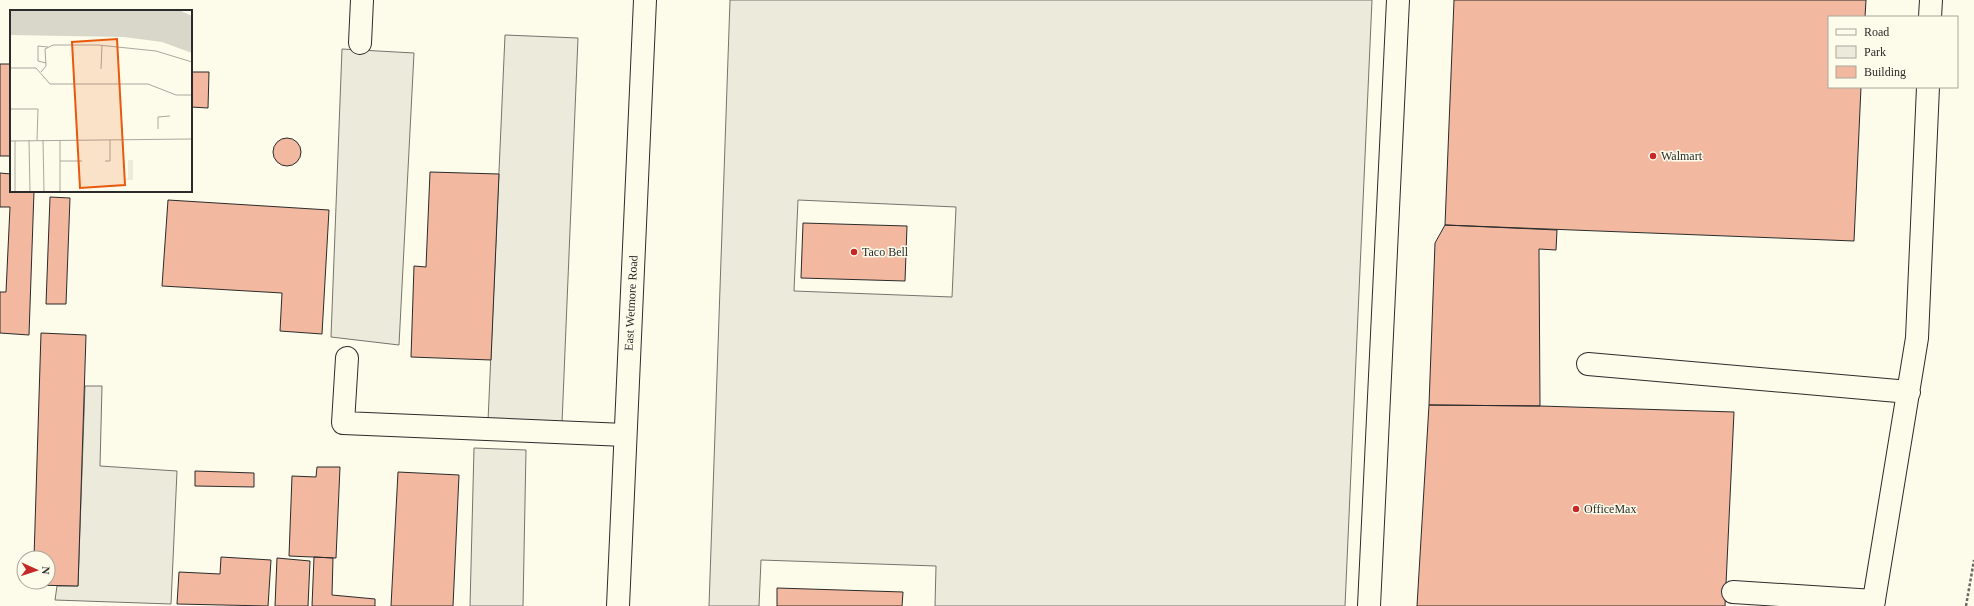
<svg xmlns="http://www.w3.org/2000/svg" width="1974" height="606" font-family="Georgia,serif">
  <rect width="100%" height="100%" fill="#fdfbea"/>
  <path fill="#ecebdb" stroke="#74746e" d="M85,386H102L100,466L177,471L171,604L55,600L57,586H78Z"/>
  <path fill="#eceadb" stroke="#74746e" fill-rule="evenodd" d="M730,0H1372L1345,606H935L936,566L761,560L759,606H709ZM798,200L956,207L952,297L794,291Z
    M505,35L578,38L562,423L488,421Z
    M342,49L414,53L399,345L331,337Z
    M474,448L526,450L523,606H470Z"/>
  <path fill="#f2b8a0" stroke="#2b2b2b" d="M1454,0H1866L1865,17H1829V87H1861L1854,241L1445,225Z
    M0,64H11V156H0Z
    M191,72H209L208,108L191,107Z
    M273 152a14 14 0 1 1 28 0a14 14 0 1 1-28 0Z
    M430,172L499,174L491,360L411,357L414,266L426,267Z
    M0,173L11,174V191H34L29,335L0,333V292H6L10,207H0Z
    M50,197L70,198L66,304H46Z
    M168,200L329,210L322,334L280,331L282,293L162,286Z
    M803,223L907,226L905,281L801,278Z
    M1445,225L1557,230L1556,250L1539,249L1540,406L1429,405L1435,243Z
    M41,333L86,335L78,586L33,585V582H48V558H34Z
    M1429,405L1540,406L1734,412L1725,606H1417Z
    M317,467H340L336,558L289,556L292,476L316,477Z
    M195,471L254,473V487L195,486Z
    M398,472L459,475L453,606H391Z
    M221,557L271,560L268,606L177,604L179,572L220,574Z
    M314,557L333,558L332,595L375,599V606H312Z
    M277,558L310,561L308,606H275Z
    M777,588L903,592L902,606H777Z"/>
  <g fill="none" stroke-linecap="round" stroke-linejoin="round">
    <defs>
      <path id="minor" d="M1930,17L1931,0
        M360,43L362,0
        M347,358L343,423L625,435
        M1588,364L1909,392
        M1733,592L1874,601
        M1369,606L1398,0
        M1873,606L1917,338L1928,87"/>
      <path id="major" d="M618,606L645,0"/>
    </defs>
    <use href="#minor" stroke="#2b2b2b" stroke-width="24"/>
    <use href="#major" stroke="#2b2b2b" stroke-width="24"/>
    <path stroke="#6a6964" stroke-width="2.5" stroke-dasharray="3 2" stroke-linecap="butt" d="M1966,606L1974,560"/>
    <use href="#minor" stroke="#fdfbea" stroke-width="22"/>
    <use href="#major" stroke="#fdfbea" stroke-width="22"/>
  </g>
  <g fill="#c62828" stroke="#fdfbea" stroke-width="1.5">
    <circle cx="1653" cy="156" r="4"/>
    <circle cx="854" cy="252" r="4"/>
    <circle cx="1576" cy="509" r="4"/>
  </g>
  <g text-anchor="middle" dominant-baseline="central" stroke-width="3" stroke-linejoin="round" paint-order="stroke">
    <g font-size="12" fill="#2b2b2b" stroke="#fdfbea" text-anchor="start">
      <text x="1661" y="156">Walmart</text>
      <text x="862" y="252">Taco Bell</text>
      <text x="1584" y="509">OfficeMax</text>
    </g>
    <g font-size="12" fill="#2b2b2b" stroke="#fdfbea">
      <text transform="translate(631 303) rotate(-87)">East Wetmore Road</text>
    </g>
  </g>
  <g transform="translate(10 10)">
    <rect width="182" height="182" fill="#fdfbea"/>
    <path d="M118,150H123V170H115L118,168Z" fill="#ecebdb"/>
    <path d="M0,0H169L182,6V43L152,32L114,27L0,25Z" fill="#d8d7c9"/>
    <path fill="none" stroke="#a9a89e" stroke-width="1" d="M36,53L28,51V36L38,37M0,58H26L40,74H138L166,85H182M91,59L92,35M31,62L36,56L35,39L43,35H88L146,41L182,52M0,99H28L27,130M148,119V107L160,106M19,130L20,182M33,130L34,182M0,131L182,129M50,151H72M95,151H100V130M5,182V131M50,182V130"/>
    <path fill="#e8590c" fill-opacity="0.15" stroke="#e8590c" stroke-width="2" d="M107,29L115,175L70,178L62,32Z"/>
    <rect width="182" height="182" fill="none" stroke="#2b2b2b" stroke-width="2"/>
  </g>
  <rect x="1828" y="16" width="130" height="72" fill="#fdfbea" stroke="#a9a89e"/>
  <rect x="1836" y="29" width="20" height="6" fill="#fdfbea" stroke="#a9a89e"/>
  <text x="1864" y="36" font-size="12" fill="#2b2b2b">Road</text>
  <rect x="1836" y="46" width="20" height="12" fill="#ecebdb" stroke="#a9a89e"/>
  <text x="1864" y="56" font-size="12" fill="#2b2b2b">Park</text>
  <rect x="1836" y="66" width="20" height="12" fill="#f2b8a0" stroke="#a9a89e"/>
  <text x="1864" y="76" font-size="12" fill="#2b2b2b">Building</text>
  <g transform="translate(36 570) rotate(93)"><circle r="19" fill="#fdfbea" stroke="#a9a89e"/>
  <path d="M0-3L7 15L0 10L-7 15Z" fill="#c62828"/>
  <text y="-6" font-size="11" font-weight="bold" text-anchor="middle" fill="#2b2b2b">N</text>
  </g>
</svg>
